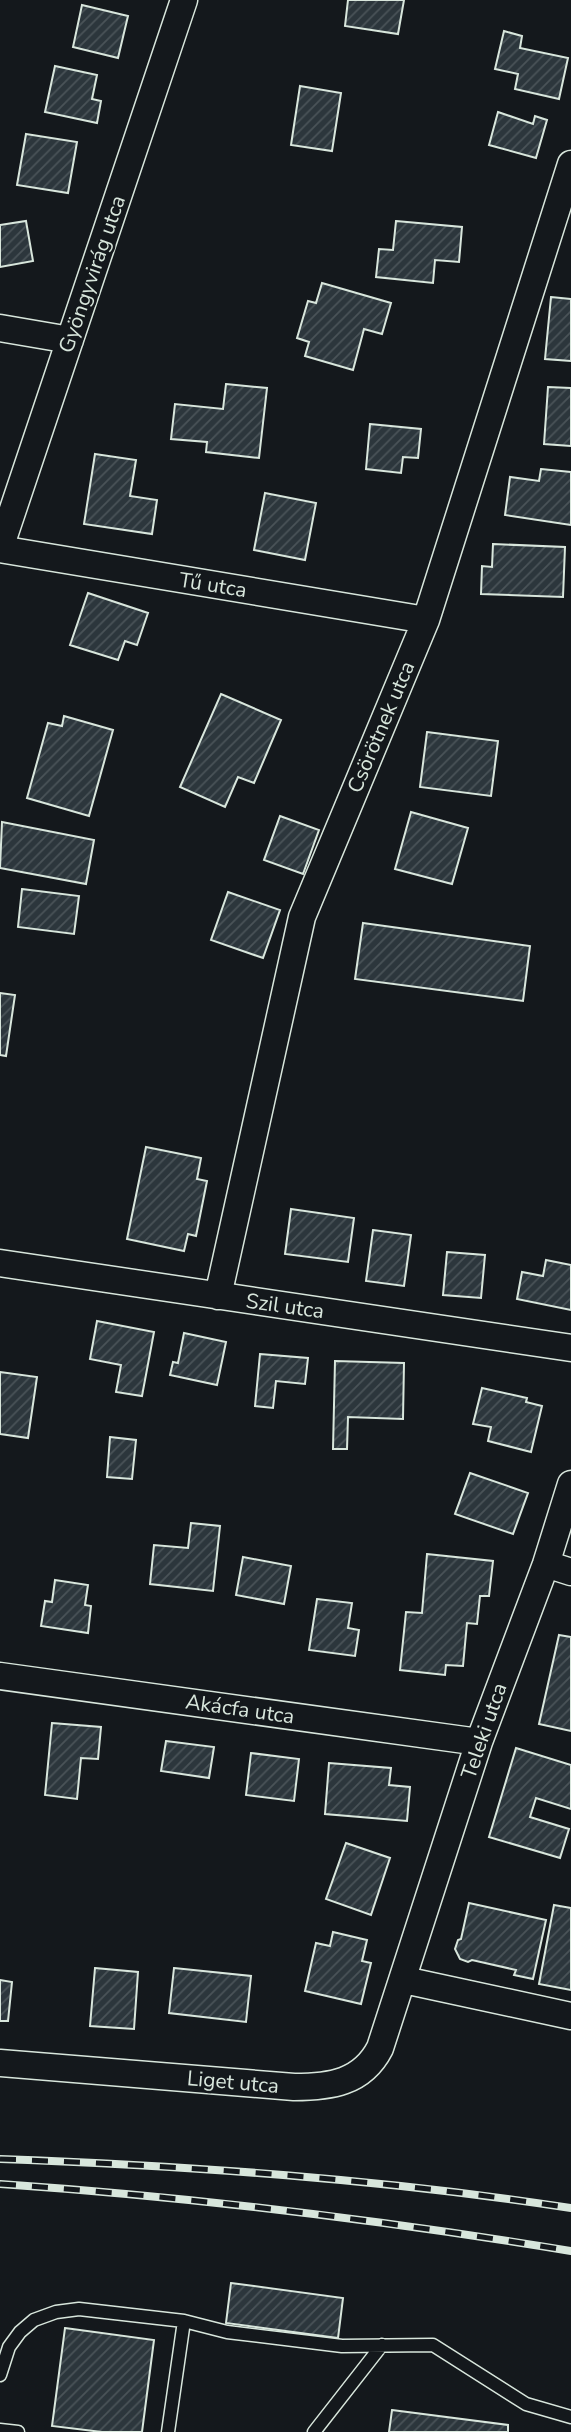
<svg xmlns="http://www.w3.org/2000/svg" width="571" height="2432" font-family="'Nunito Sans',sans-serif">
  <defs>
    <pattern id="building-hatch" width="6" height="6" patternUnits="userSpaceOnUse" patternTransform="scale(1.75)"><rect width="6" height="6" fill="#2c363c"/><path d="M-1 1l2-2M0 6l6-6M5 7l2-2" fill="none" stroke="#4a5358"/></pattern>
  </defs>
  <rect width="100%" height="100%" fill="#14181c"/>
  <path fill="url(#building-hatch)" stroke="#d8e6dc" stroke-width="2" d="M348,0H404L398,34L345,26Z
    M82,5L128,16L118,58L73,47Z
    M504,31L522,36L520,48L568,58L559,99L515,89L518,74L495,69Z
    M55,66L97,75L92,99L101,101L97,123L45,112Z
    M300,86L341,93L332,151L291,145Z
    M498,112L533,124L535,116L547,120L536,158L489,145Z
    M26,134L77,142L68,193L17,185Z
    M26,221L33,261L0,267V225Z
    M396,221L462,227L459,262L435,260L433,283L376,277L379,249L393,250Z
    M322,283L391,303L382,334L364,329L353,370L305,356L309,342L297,338L308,301L316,303Z
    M551,297L571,299V361L545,359Z
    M226,384L267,388L259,458L206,452L207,442L171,439L175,404L223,409Z
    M548,387L571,388V446L544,444Z
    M370,424L421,429L418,458L403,457L401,473L366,469Z
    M95,454L136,460L130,496L157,500L152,534L84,524Z
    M541,469L571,472V525L505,515L510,477L539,481Z
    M265,493L316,503L305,560L254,550Z
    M493,544L565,547L563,597L481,594L482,566L492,567Z
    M88,593L148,613L137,645L125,641L118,660L70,645Z
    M221,694L281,720L254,783L238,777L225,807L180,787Z
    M64,716L113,730L89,816L27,798L48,723L62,726Z
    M427,732L498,741L491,796L420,787Z
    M411,812L468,828L452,884L395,869Z
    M280,816L319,830L303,874L264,860Z
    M2,822L94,840L86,884L0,868Z
    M22,889L79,896L74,934L18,927Z
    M228,892L280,910L263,958L211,940Z
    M363,923L530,946L523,1001L355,979Z
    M0,993L15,995L6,1056L0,1055Z
    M146,1147L201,1158L197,1179L207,1181L196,1236L188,1234L184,1251L127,1239Z
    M291,1209L354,1218L348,1262L285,1254Z
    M373,1230L411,1235L404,1286L366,1281Z
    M447,1252L485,1255L481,1298L443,1295Z
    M546,1260L571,1265V1310L517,1299L522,1272L543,1276Z
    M97,1321L154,1332L142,1396L116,1392L121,1365L90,1359Z
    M184,1333L226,1342L217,1385L170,1375L173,1362L178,1363Z
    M260,1354L308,1358L305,1384L276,1381L273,1408L255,1406Z
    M335,1361L404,1363L403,1419L348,1417L347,1449H333Z
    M0,1372L37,1377L28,1438L0,1434Z
    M482,1388L527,1398L526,1402L542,1406L531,1452L488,1441L491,1427L473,1424Z
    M110,1437L136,1440L132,1479L107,1477Z
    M470,1473L528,1493L513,1534L455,1514Z
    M191,1523L220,1526L213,1591L150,1584L154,1545L188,1548Z
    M427,1554L493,1561L489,1596H480L477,1624L467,1623L463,1666L446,1665L445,1675L400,1670L406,1612L422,1613Z
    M243,1557L291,1566L284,1604L236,1595Z
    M55,1580L88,1585L85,1605L91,1606L88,1633L41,1626L45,1601L52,1602Z
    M317,1599L352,1603L348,1628L359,1630L355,1656L309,1650Z
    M559,1635L571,1637V1731L539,1724Z
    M52,1723L101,1727L98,1759L81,1758L77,1799L45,1795Z
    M166,1741L214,1747L209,1778L161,1771Z
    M516,1748L571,1765V1809L536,1798L530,1817L569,1829L560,1858L489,1837Z
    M251,1753L299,1759L294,1801L246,1795Z
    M329,1763L391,1768L389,1785L410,1787L407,1821L325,1814Z
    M346,1843L390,1858L371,1915L326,1899Z
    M469,1903L546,1920L533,1979L514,1975L516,1970L472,1960L468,1962L460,1959L455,1949L458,1940L461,1939Z
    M554,1905L571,1908V1990L539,1984Z
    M333,1932L367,1940L362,1961L371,1963L361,2004L305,1991L316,1943L330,1946Z
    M95,1968L138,1972L134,2029L90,2026Z
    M174,1968L251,1976L246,2022L169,2013Z
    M0,1980L12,1982L8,2021H0Z
    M231,2283L343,2298L338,2338L226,2323Z
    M65,2328L154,2340L142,2432H102L52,2426Z
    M392,2410L508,2425V2432H389Z"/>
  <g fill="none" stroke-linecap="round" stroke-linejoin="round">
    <defs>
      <path id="service" d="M0,2375L9,2347L20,2332L34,2320L56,2312L79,2309L184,2321L227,2332L342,2346L433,2345L526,2404L571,2417
        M0,2430L18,2432
        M168,2432L184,2321
        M314,2432L382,2345"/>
      <path id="minor" d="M0,328L70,340
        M0,548L184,0
        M0,549L426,620
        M0,1263L571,1348
        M218,1296L302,917L426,620L571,164
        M546,1564L571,1572
        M0,1676L479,1742
        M404,1980L571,2016
        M0,2063L294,2087C330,2087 362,2083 380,2048L479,1742L546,1564L571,1484"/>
    </defs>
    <use href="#service" stroke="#d8e6dc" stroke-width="15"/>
    <use href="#minor" stroke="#d8e6dc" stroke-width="29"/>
    <use href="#service" stroke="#14181c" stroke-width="12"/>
    <use href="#minor" stroke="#14181c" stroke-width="26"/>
    <defs>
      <path id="rail" d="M0,2159C191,2166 382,2179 571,2208
        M0,2184C192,2197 382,2220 571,2251"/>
    </defs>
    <use href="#rail" stroke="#d8e6dc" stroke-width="8"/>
    <use href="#rail" stroke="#14181c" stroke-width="5" stroke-dasharray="16" stroke-linecap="butt"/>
  </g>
  <g text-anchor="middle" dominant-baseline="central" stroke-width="5" stroke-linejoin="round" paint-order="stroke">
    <g font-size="21" fill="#d8e6dc" stroke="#14181c">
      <text transform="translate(92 274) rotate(-71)">Gyöngyvirág utca</text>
      <text transform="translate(213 585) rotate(9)">Tű utca</text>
      <text transform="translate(381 727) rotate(-67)">Csörötnek utca</text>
      <text transform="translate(285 1306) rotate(8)">Szil utca</text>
      <text transform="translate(240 1709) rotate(8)">Akácfa utca</text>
      <text transform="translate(484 1731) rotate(-71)">Teleki utca</text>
      <text transform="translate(233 2082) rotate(5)">Liget utca</text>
    </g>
  </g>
</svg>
